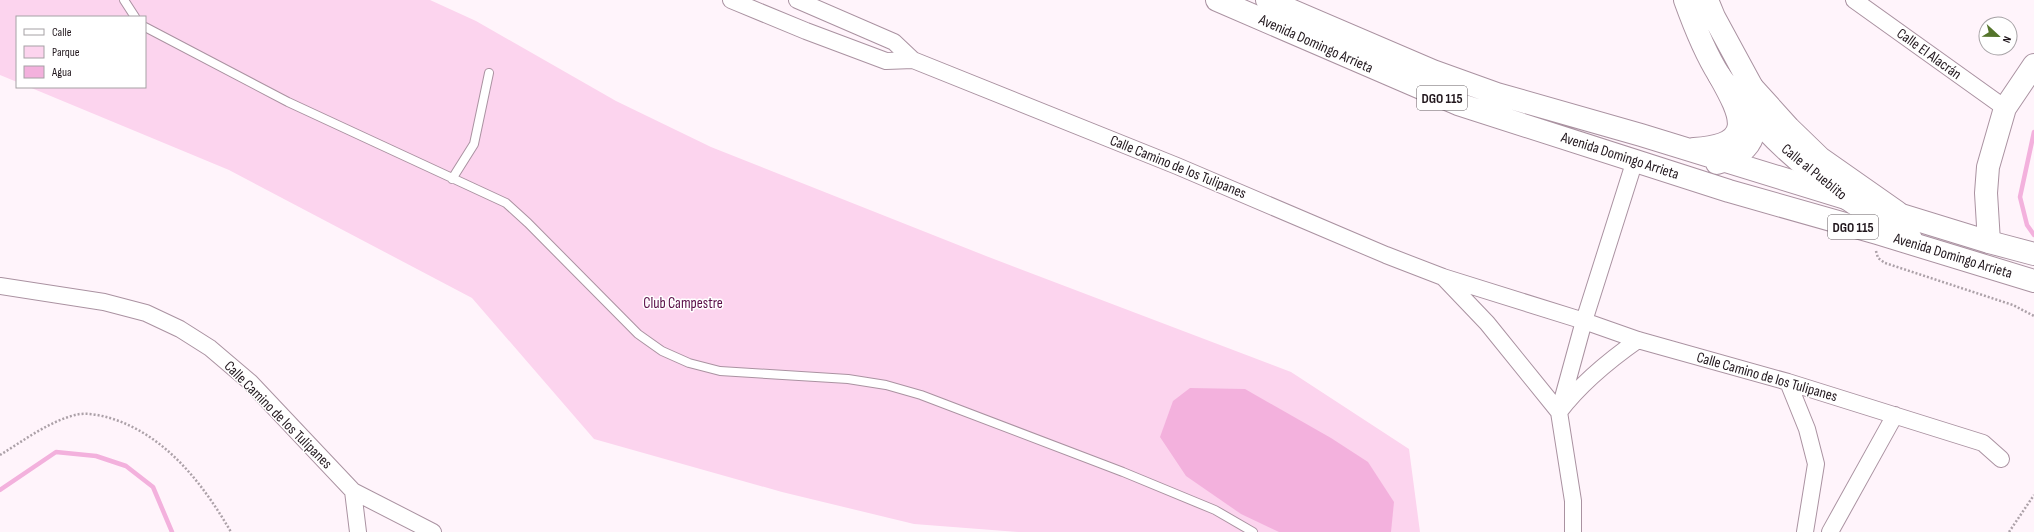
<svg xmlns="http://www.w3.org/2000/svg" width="2034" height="532" font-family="'Sofia Sans Condensed',sans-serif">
  <rect width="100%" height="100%" fill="#fff4fb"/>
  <path fill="#fcd4ee" d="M0,0H430L476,21L616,101L711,147L986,256L1291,372L1409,449L1420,532H1018L914,524L782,492L594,439L472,298L229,170L29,87H145V17H17V82L0,75Z"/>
  <path fill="#f3b1dd" d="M1190,388L1245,389L1331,438L1368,462L1394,502L1391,532H1279L1241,514L1186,476L1160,437L1173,401Z"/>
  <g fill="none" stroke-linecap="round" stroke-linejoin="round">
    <path stroke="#f3b1dd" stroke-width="4.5" d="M2034,132L2020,197L2027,225L2034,235
      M0,490L56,452L96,456L126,466L153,487L172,532"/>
    <defs>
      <path id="lane" d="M124,0L135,17
        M145,27L288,102L506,203L528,223L638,334L662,351L689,363L720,371L848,379L886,385L921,395L1123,472L1215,510L1253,532
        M452,179L474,144L489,73"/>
      <path id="street" d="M731,0L806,31L886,61L913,60
        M797,0L894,42L913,60L1177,166L1386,255L1443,277L1584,321L1638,340L1788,382L1983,443L2001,459
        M1854,0L2005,108
        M1444,278L1487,323L1559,412C1581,383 1608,361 1638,340
        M0,286L104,302L146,313L180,329L210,348L250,382L353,491L433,532
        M1788,382L1807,429L1816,464L1805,532
        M353,491L358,532
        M1573,532V501L1559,412L1584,321L1635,160
        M1830,532L1895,415"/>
      <path id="secondary" d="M1685,0C1694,25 1705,53 1719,75C1725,85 1735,93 1742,103C1790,161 1846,201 1911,239
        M1707,0L1714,17L1752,87L1789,128L1820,158L1897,212
        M1989,242L1986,193L1988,167L2005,108L2034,65"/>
      <path id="primary" d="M1217,0L1458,104L1729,191L1877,233L2034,281
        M1267,0L1433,71L1497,94L1641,135L1989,242L2034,254
        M1694,149C1757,145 1742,116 1719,75
        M1717,163C1761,151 1757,126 1752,87"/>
    </defs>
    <use href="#lane" stroke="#aa92a1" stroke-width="10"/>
    <use href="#street" stroke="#aa92a1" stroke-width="18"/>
    <use href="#secondary" stroke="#aa92a1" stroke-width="24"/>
    <use href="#primary" stroke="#aa92a1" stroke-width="24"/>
    <path stroke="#aca1a8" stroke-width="2.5" stroke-dasharray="2 2" stroke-linecap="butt" d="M1876,251L1878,258L1885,263L2013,305L2034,316
      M0,455C23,441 48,422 75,415C86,412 99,415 110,418C166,435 203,484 231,532
      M2009,532L2034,495"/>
    <use href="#lane" stroke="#fff" stroke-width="8"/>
    <use href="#street" stroke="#fff" stroke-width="16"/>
    <use href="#secondary" stroke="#fff" stroke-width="22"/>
    <use href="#primary" stroke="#fff" stroke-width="22"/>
  </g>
  <g text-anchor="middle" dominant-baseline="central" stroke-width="3" stroke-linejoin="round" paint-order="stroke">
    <g fill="#fff" stroke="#645d61" stroke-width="1">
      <rect x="1417" y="86" width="50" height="24" rx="3"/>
      <rect x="1828" y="215" width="50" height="24" rx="3"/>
    </g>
    <g font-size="14" font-weight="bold" fill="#21171d">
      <text x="1442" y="98">DGO 115</text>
      <text x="1853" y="227">DGO 115</text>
    </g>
    <g font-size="15" fill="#21171d" stroke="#fff">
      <text transform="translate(1316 44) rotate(24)">Avenida Domingo Arrieta</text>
      <text transform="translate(1929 54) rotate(36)">Calle El Alacrán</text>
      <text transform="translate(1620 156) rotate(18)">Avenida Domingo Arrieta</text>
      <text transform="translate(1178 167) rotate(22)">Calle Camino de los Tulipanes</text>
      <text transform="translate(1814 172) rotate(39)">Calle al Pueblito</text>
      <text transform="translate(1953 256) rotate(17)">Avenida Domingo Arrieta</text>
      <text transform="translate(1767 377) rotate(16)">Calle Camino de los Tulipanes</text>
      <text transform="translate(278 415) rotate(45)">Calle Camino de los Tulipanes</text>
    </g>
    <g font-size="15" fill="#590d47" stroke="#fff">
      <text x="683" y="303">Club Campestre</text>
    </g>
  </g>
  <rect x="16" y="16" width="130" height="72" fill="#ffffff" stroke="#a6a2a5"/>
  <rect x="24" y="29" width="20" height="6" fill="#ffffff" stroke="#a6a2a5"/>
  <text x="52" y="36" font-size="12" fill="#21171d">Calle</text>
  <rect x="24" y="46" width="20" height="12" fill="#fcd4ee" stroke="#a6a2a5"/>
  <text x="52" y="56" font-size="12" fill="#21171d">Parque</text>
  <rect x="24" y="66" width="20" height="12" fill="#f3b1dd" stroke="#a6a2a5"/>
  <text x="52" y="76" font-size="12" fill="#21171d">Agua</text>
  <g transform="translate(1998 36) rotate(112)"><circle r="19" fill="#ffffff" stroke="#a6a2a5"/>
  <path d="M0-3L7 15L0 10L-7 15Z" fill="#54742b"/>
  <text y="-6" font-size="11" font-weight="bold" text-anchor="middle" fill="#21171d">N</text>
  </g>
</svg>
